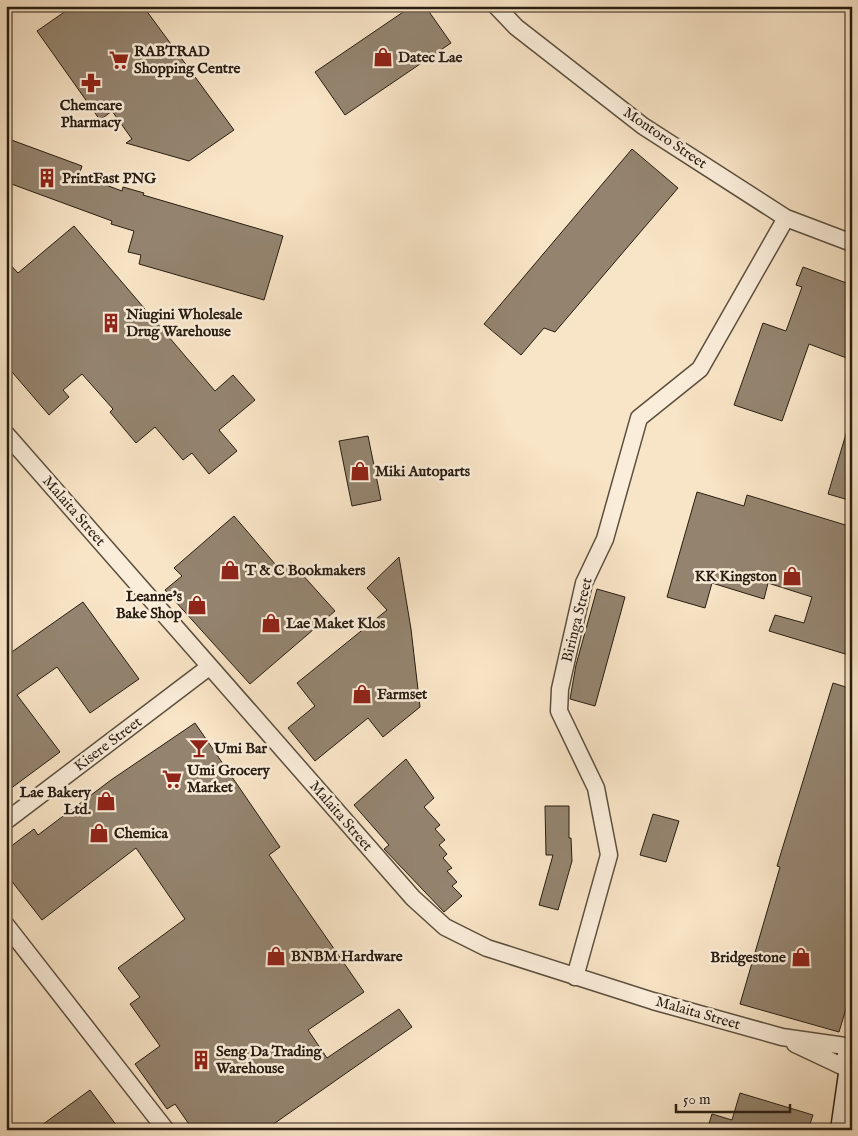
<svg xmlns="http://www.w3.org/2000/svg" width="858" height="1136" font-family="'IM FELL English',serif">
  <rect width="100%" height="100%" fill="#f8e4c6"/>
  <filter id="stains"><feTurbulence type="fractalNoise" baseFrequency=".004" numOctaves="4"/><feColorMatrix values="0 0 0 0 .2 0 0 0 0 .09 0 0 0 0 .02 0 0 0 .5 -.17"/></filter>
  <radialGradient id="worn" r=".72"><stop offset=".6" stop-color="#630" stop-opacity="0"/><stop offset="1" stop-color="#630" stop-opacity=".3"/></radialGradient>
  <path fill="#94846f" stroke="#281d11" d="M73,6H143L234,130L189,161L126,143L132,139L112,111L100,120L37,31Z
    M412,6H425L451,43L345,115L315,72Z
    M6,138L82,166L79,175L122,191L123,187L144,193L143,195L283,236L264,300L139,264L141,255L128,252L134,231L111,224L112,221L6,182Z
    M632,149L678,188L555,332L544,328L521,355L484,324Z
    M74,226L215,391L233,375L255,400L219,430L237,451L209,474L192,453L183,460L155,427L136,443L110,412L113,409L82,374L63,390L69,397L49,415L6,365V260L18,273Z
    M803,267L852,285V360L809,344L782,421L734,405L763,323L786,331L802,287L796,285Z
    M849,424H852V501L828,494Z
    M368,436L381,500L352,506L339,441Z
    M697,492L744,506L747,495L852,527V656L769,631L775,615L804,623L812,597L768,583L764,599L712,583L705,608L667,597Z
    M234,516L281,571L291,562L335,611L250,684L165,590L182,576L174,568Z
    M399,557L411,629L420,707L383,737L368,718L315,761L288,728L315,706L297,683L387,610L367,588Z
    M597,589L625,597L595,706L570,699L576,665Z
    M83,602L139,679L90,713L57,667L17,695L60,752L6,792V656Z
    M833,683L852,689V948L846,967L852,968V989L839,1032L740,1004L780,867L777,866Z
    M195,723L280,847L269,855L364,992L308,1030L327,1058L399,1009L412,1027L265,1130H193L175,1104L167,1109L135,1064L160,1046L130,1004L140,997L118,968L185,919L136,848L42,920L6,874V850L34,829L38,835L111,780Z
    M406,759L434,798L424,807L440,825L435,829L445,840L439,845L447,854L443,858L452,868L447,871L457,882L452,886L462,896L444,912L384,849L389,845L354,805Z
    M545,806H569V838H571L572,861L558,910L539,905L553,855H546Z
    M653,814L679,821L666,862L640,855Z
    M90,1090L120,1130H35Z
    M740,1093L813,1115L808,1130H707L712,1114L732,1120Z"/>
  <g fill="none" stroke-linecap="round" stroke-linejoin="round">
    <defs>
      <path id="street" d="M496,6L516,27L643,126L786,218L852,243
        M6,434L413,898L445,927L487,948L653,1001L782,1037L852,1047
        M6,821L209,667
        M6,925L166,1130
        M575,977L609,855L596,788L559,711L560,689L584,583L605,539L639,418L700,369L786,218
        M795,1044L848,1069"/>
      <path id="secondary" d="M852,1048L847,1061L852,1076
        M842,1130L850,1074"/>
    </defs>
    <use href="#street" stroke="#5c4f3e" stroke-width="19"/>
    <use href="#secondary" stroke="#281d11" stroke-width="25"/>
    <use href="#street" stroke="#faedda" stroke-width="16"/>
    <use href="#secondary" stroke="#faedda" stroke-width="22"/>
  </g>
  <defs>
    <symbol id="shop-bare" viewBox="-9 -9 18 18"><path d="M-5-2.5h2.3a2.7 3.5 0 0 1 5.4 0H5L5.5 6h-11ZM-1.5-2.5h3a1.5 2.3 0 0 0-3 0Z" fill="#8f2418" stroke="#faedda" stroke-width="2.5" paint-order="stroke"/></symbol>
    <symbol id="supermarket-bare" viewBox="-9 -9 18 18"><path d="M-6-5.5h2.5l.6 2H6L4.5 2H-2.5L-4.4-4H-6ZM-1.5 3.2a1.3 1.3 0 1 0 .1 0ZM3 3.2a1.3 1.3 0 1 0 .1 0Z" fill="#8f2418" stroke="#faedda" stroke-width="2.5" paint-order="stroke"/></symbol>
    <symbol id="pharmacy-bare" viewBox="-9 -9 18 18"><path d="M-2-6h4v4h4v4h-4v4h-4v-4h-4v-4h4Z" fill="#8f2418" stroke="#faedda" stroke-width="2.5" paint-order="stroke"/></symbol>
    <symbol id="building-bare" viewBox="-9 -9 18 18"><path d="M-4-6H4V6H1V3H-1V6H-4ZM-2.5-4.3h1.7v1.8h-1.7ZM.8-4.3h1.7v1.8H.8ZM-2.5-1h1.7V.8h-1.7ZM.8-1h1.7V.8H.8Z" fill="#8f2418" stroke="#faedda" stroke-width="2.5" paint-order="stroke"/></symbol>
    <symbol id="bar-bare" viewBox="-9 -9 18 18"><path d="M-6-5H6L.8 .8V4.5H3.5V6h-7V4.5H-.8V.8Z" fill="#8f2418" stroke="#faedda" stroke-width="2.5" paint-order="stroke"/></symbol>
  </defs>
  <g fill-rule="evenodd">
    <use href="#shop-bare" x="369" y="43" width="28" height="28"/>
    <use href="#supermarket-bare" x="105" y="46" width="28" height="28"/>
    <use href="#pharmacy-bare" x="77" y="69" width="28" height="28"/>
    <use href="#building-bare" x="33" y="164" width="28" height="28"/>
    <use href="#building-bare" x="97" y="309" width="28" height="28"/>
    <use href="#shop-bare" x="346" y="457" width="28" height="28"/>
    <use href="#shop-bare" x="216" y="556" width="28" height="28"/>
    <use href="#shop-bare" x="778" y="562" width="28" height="28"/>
    <use href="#shop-bare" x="183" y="591" width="28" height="28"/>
    <use href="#shop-bare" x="257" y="609" width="28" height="28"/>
    <use href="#shop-bare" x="348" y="680" width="28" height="28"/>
    <use href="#bar-bare" x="185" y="734" width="28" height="28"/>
    <use href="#supermarket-bare" x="158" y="765" width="28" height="28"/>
    <use href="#shop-bare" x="92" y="787" width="28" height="28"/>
    <use href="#shop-bare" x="85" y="819" width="28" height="28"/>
    <use href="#shop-bare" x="262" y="942" width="28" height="28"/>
    <use href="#shop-bare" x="787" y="943" width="28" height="28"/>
    <use href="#building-bare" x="187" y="1046" width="28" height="28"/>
  </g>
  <g text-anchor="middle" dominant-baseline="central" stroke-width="5" stroke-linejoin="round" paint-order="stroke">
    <g font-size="15" font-weight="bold" fill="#281d11" stroke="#faedda" text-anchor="start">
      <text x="134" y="51">RABTRAD<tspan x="134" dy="17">Shopping Centre</tspan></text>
      <text x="398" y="57">Datec Lae</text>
      <text x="91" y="105" text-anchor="middle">Chemcare<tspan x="91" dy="17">Pharmacy</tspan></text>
      <text x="62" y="178">PrintFast PNG</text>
      <text x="126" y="314">Niugini Wholesale<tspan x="126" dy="17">Drug Warehouse</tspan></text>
      <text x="375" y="471">Miki Autoparts</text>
      <text x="245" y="570">T &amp; C Bookmakers</text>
      <text x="777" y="576" text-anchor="end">KK Kingston</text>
      <text x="182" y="596" text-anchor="end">Leanne's<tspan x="182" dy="17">Bake Shop</tspan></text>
      <text x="286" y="623">Lae Maket Klos</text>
      <text x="377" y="694">Farmset</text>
      <text x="214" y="748">Umi Bar</text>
      <text x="187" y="770">Umi Grocery<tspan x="187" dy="17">Market</tspan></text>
      <text x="91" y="792" text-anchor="end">Lae Bakery<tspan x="91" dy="17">Ltd.</tspan></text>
      <text x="114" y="833">Chemica</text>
      <text x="291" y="956">BNBM Hardware</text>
      <text x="786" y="957" text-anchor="end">Bridgestone</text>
      <text x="216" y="1051">Seng Da Trading<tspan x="216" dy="17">Warehouse</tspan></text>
    </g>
    <g font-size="15" fill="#281d11" stroke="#faedda">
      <text transform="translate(665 138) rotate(34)">Montoro Street</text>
      <text transform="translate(74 511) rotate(49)">Malaita Street</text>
      <text transform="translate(577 620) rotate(-76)">Biringa Street</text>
      <text transform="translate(108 744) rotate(-37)">Kisere Street</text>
      <text transform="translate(341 816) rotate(49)">Malaita Street</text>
      <text transform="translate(698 1013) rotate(16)">Malaita Street</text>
    </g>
  </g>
  <rect width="858" height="1136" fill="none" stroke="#f8e4c6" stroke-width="25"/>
  <rect x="8" y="8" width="843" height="1121" fill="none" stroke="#281d11" stroke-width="2.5"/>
  <rect x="12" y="12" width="833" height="1111" fill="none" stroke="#281d11"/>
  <path d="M676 1104v8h114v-8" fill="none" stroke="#281d11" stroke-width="2.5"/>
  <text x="683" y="1104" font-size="15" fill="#281d11" stroke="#faedda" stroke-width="4" paint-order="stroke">50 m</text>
  <rect width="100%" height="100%" filter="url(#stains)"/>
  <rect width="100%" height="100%" fill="url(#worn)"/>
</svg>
